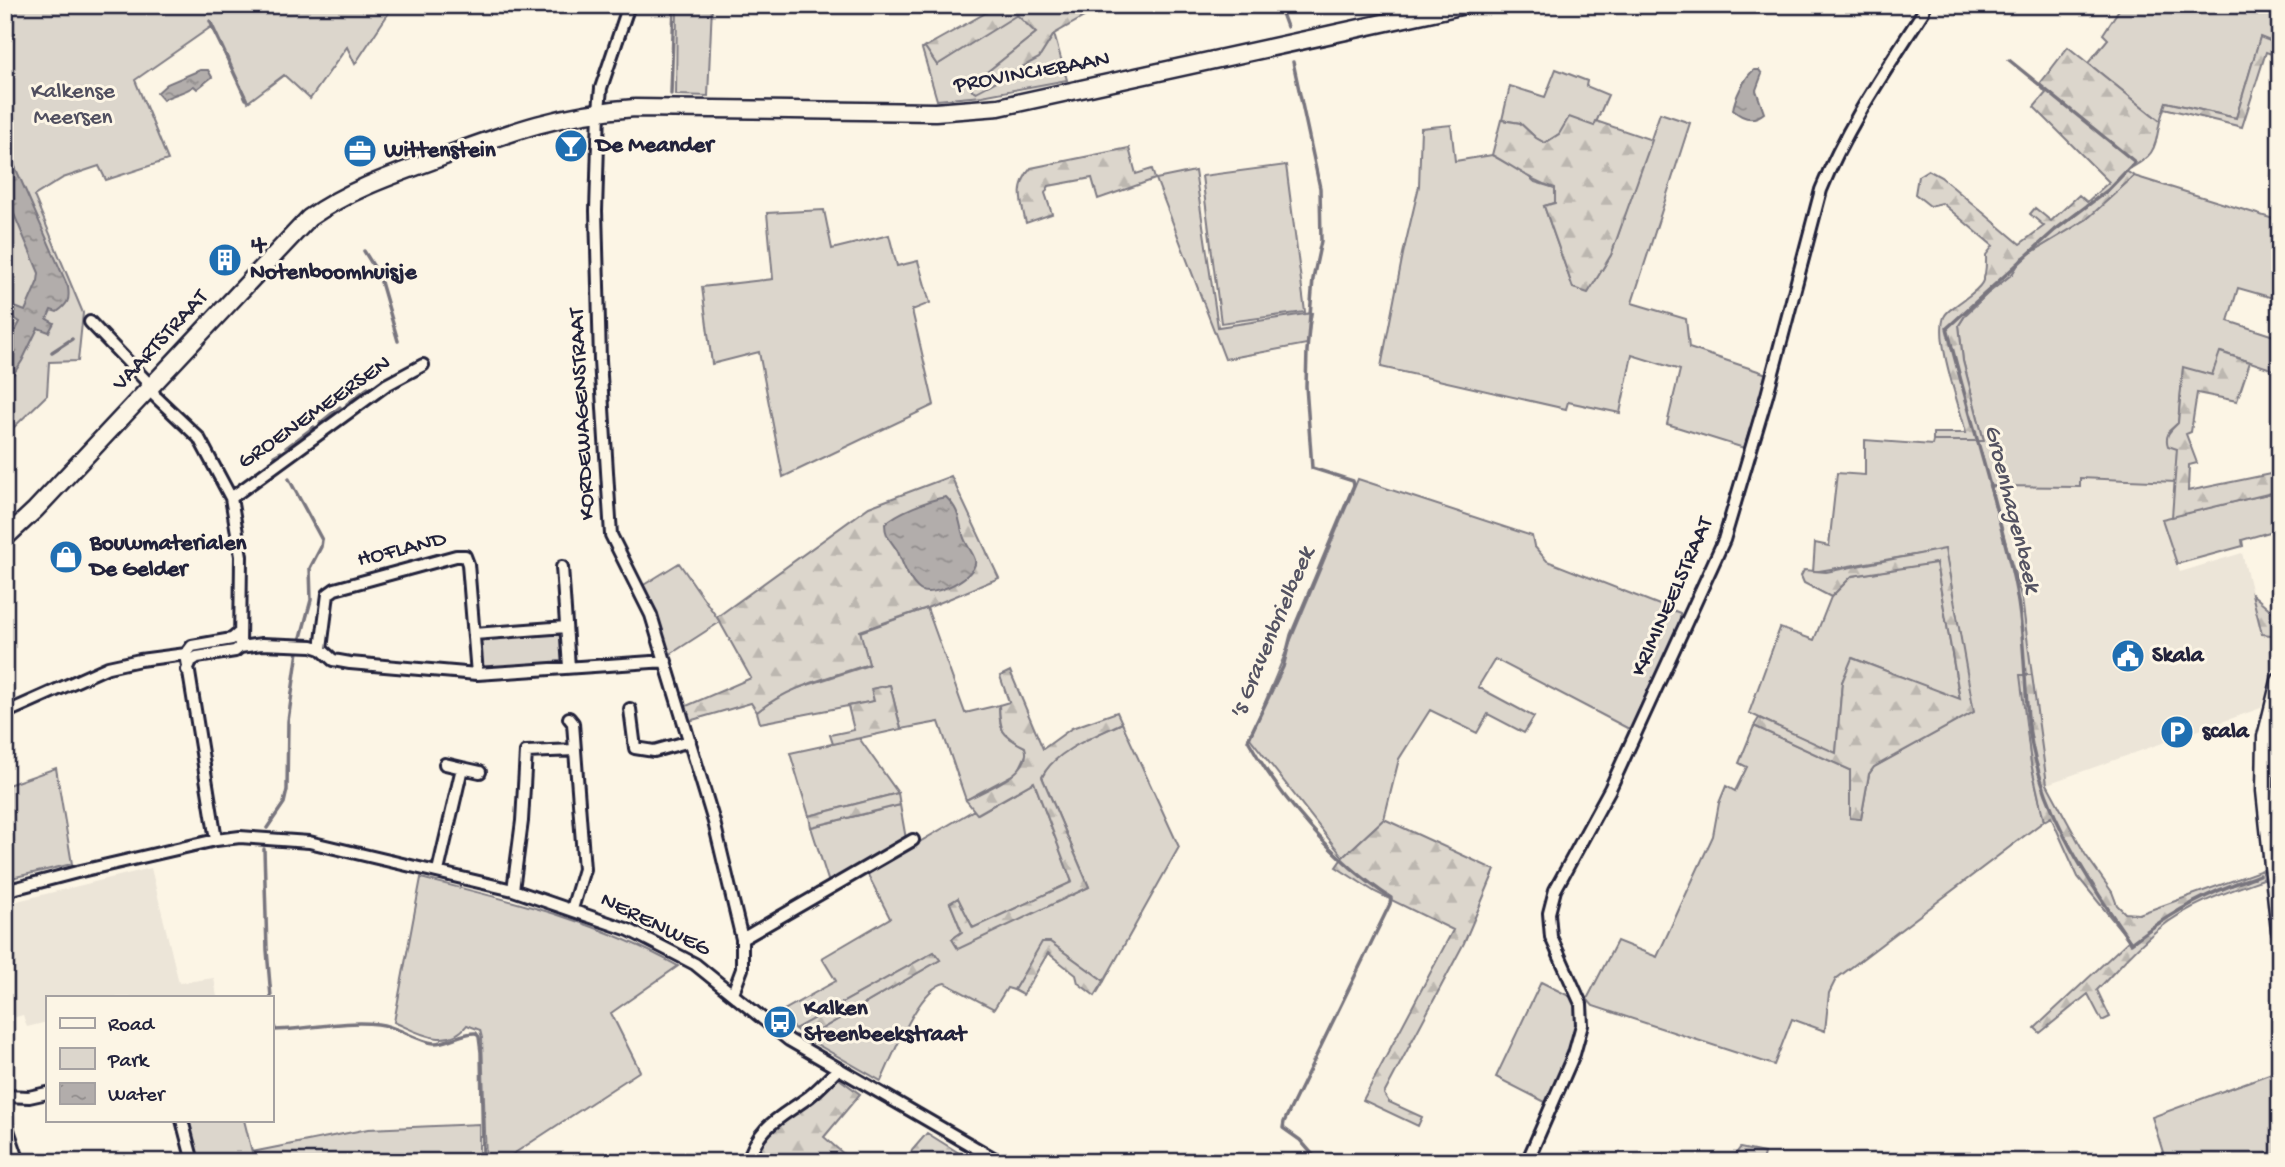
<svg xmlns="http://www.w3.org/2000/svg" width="2285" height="1167" font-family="'Gochi Hand',sans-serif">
  <defs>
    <pattern id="forest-firs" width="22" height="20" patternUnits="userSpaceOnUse" patternTransform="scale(1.75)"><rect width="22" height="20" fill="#dcd6cc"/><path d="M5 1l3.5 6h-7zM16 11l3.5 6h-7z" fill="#bcb7b0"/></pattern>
    <pattern id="water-ripples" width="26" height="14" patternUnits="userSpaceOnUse" patternTransform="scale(1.75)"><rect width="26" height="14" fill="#b2adab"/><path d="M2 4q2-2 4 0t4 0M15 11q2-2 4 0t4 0" fill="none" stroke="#908c8c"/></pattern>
  </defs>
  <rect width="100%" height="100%" fill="#fcf5e5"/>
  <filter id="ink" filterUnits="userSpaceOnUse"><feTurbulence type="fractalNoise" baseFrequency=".0143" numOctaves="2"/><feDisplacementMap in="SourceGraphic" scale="14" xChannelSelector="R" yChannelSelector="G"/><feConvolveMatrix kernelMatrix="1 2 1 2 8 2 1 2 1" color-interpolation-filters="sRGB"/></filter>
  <g filter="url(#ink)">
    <path fill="#ece5d8" d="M2080,478L2176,482L2172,517L2162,519L2180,572L2242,553L2262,634L2280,636V646L2261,708L2047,784L2022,599L1989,486L2080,487Z
      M151,868L179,983L214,978L217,997H47V1022L27,1027L23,1015L5,1020V904Z"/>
    <path fill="#dcd6cc" stroke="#7f7c84" stroke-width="2" d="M5,5H394L355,64L347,47L310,99L284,75L248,102L211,27L135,80L168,160L106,180L99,166L63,178L34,196L83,313L78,361L49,362L47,395L5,436Z
      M677,5H712L708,96L676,95Z
      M2122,5H2280V45L2260,38L2236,118L2166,102L2160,121L2088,63L2108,39L2103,34Z
      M1017,14L1036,33L972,84L1039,58L1054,34L1067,80L982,96L937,100L922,49L925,47L937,65Z
      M1556,69L1587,81L1586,86L1608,95L1594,127L1559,134L1545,143L1536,138L1520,123L1502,120L1510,86L1545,97Z
      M1660,113L1690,123L1632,303L1686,319L1689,348L1767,374L1744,448L1667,424L1680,370L1632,355L1620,413L1568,402L1566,409L1381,367L1403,254L1419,186L1421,128L1451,125L1455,161L1492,155L1521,170L1535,182L1555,188V203L1544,206L1573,288L1588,292L1611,255Z
      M1286,165L1305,312L1221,323L1202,176Z
      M1195,171L1218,327L1312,313L1307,344L1225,359L1156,179Z
      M2134,176L2280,221V300L2238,288L2228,321L2280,338V372L2221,352L2212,375L2183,368L2178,423L2168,432L2177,448L2176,482L2080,478V487L1989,486L2022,599L2032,675H2021L2031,763L2044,821L1836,979L1829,993L1825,1031L1792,1019L1774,1065L1593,1006L1587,999L1617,941L1657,957L1713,836L1719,803L1726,786L1735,791L1747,767L1739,763L1754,726L1851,770L1850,817L1861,819L1869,774L1874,767L1973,712L1945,550L1813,572L1815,543L1829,546L1837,473L1865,475V440L1932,445L1933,441H1984L1963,361L1959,325L1966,314L1987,294L2012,274L2022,258L2087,219Z
      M824,210L832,249L889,235L897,266L918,261L930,303L912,310L934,405L783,477L759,352L712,364L702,287L773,279L767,213Z
      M1358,479L1532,536L1534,546L1547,561L1680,613V621L1631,730L1495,659L1478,687L1534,717L1524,733L1488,714L1477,733L1430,710L1399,759L1384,819L1343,857L1250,738Z
      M2280,491V529L2242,540L2243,546L2177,564L2162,519Z
      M1936,562L1960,700L1853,658L1842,682L1836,754L1749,713L1780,628L1814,640L1831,597L1852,576Z
      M679,563L720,622L669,655L655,611L642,586Z
      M927,608L965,713L999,705C1000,731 1001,735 1025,747L1027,753L1018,772L966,800L939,722L901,729L890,685L872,689L874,701L760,723L757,712L773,699L789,691L869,665L860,632Z
      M558,633L562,635L564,659L558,666L483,670L480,666L479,641L485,637Z
      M1122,723L1179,847L1104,981L1050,942L1042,943L1014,990L1007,988L994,1009L945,983C919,987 892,1058 881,1081L806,1038L940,960L934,952L795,1029L777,1014L836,981L822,958L890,918L867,873L974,810L978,814L1034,782L1072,882L973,928L958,899L950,903L962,932L952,939L958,948L1089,887L1042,777C1055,749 1096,736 1122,723Z
      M859,738L898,793L809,816L790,753Z
      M56,768L72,864L7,879L5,786Z
      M900,805L906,839L829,883L811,827Z
      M421,878C512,901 596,920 678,966L611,1013L640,1071L501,1162H486L482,1038L480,1030L467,1025C447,1051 417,1032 394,1022Z
      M1541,982L1573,998C1585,1034 1560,1072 1547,1103L1496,1077Z
      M2280,1070V1162H2166L2152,1117Z
      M187,1120H244L252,1152L368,1129L479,1124V1162H197Z"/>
    <path fill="url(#forest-firs)" stroke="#7f7c84" stroke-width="2" d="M1000,5H1105L1054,34L1039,58L976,92L972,90V84L1036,33L1017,15L937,65L925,47Z
      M2260,37L2280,45V57L2266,52L2242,127L2164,108L2166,102L2236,118Z
      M2068,47L2160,121C2154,153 2155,154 2126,171L2134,176L2087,219L2022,258L2012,274L1987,294L1966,314L1959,325L1963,361L1984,441H1933V433H1966C1960,407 1935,340 1944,317C1946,312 1951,309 1955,306C1980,287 1987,287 1986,255L1993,246L1942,203L1930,206L1915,194L1918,176L1928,170L1941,177L2020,244L2044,226L2030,214L2035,208L2051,221L2079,195L2087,202L2109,182L2034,107L2046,93L2039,85Z
      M1569,117L1594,126L1596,121L1652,140L1611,255L1588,293L1573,288L1544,206L1555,203V188C1531,181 1514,167 1492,155L1501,120L1520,123L1536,138L1545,143L1559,134Z
      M1129,148L1136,174L1152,169L1155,179L1098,199L1092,178L1049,186L1045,193L1052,214L1026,223C1021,202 1015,186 1031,168Z
      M2220,352L2250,362L2237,401L2197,393L2191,432L2186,434L2197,463L2189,465L2188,491L2280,472V491L2172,517L2177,449L2168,446C2164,435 2171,430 2178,423L2183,367L2212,375Z
      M951,476L999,578L927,608L860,631L869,664C831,677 789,686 757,712L751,703L689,721L684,707L751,678L717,617L869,507Z
      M1945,549L1974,712L1874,767L1869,774L1861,819L1850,818V770L1754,726L1759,718L1836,753L1842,682L1852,658L1960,699L1936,563L1852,576L1831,597L1804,583L1801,576L1804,570L1826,572Z
      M2252,594L2280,618V636L2262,634Z
      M1010,671L1043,749L1072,728L1117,712L1122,723C1097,735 1054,751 1042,777L1089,887L958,949L952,939L962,932L950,903L958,898L973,928L1072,882L1034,782L977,814L966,800C985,790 1034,773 1025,747C1001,735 1000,731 999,705L1009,702L1000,676Z
      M2020,675H2032L2047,784L2085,854L2112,892L2117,905L2125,913L2139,914L2262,870L2263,879C2227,892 2190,904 2160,928C2137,945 2117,970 2097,990L2110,1017L2102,1021L2088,994L2040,1033L2035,1028L2129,940L2078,877L2051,817L2044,821L2031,763Z
      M890,685L901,729L833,744L830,735L854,730L848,706L874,701L871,689Z
      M898,793L900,805L811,827L809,816Z
      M1384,819L1495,870L1464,943L1384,1094L1389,1102L1422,1117L1418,1126L1363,1100L1453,930L1375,892L1336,867L1343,857Z
      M1042,942H1050L1104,981L1095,996L1078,983L1076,975L1048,953L1023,995L1014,990Z
      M934,952L940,960L806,1038L795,1029Z
      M838,1078L860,1094L824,1137L853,1162H769L758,1149L769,1132Z
      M927,1133L959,1153L953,1162H902Z
      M1740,1148L1764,1153L1762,1162H1730Z"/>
    <path fill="url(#water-ripples)" stroke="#78757e" stroke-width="2" d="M200,70H208L212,77L197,89L194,86C183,94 174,93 163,100L157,93L167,84Z
      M1754,70H1759L1762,74L1756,90L1764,113C1753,122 1743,119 1733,110C1734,100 1745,76 1754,70Z
      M5,144L68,287C70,300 68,304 57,312L51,310L47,319L54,323L49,332L38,328L22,361L5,387V350L20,322L5,312V303L25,311L38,281L39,273L5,193Z
      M946,497C960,511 958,518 963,535C965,544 973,552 975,560C979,576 932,599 920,590C909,582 903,564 898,552C892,541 885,538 885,524C897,512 929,500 946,497Z"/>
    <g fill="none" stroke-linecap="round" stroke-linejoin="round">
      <path stroke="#78757e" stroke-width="3.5" d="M1279,5L1287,27
        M620,15L623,5
        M210,21L246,99
        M2009,60L2135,162L2108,190L2055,230L1947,328C1968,412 1995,496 2014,580C2024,626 2024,673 2028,718C2036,803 2084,875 2131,943C2162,919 2196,899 2232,885C2241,881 2250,879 2259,875
        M1293,62L1320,188L1321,241L1313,279L1307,351L1306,386L1312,468L1353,481L1354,485L1291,635L1283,667L1248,740C1280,798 1335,862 1391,898L1390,904L1284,1122L1283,1128L1300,1140L1319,1162
        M609,80L636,5
        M671,94L674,5
        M364,251L379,275L398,341
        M52,352L72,339
        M347,404L368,388
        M320,423L340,407
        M286,448L314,427
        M274,456L281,452
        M289,479L322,540L321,547L310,568L311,600L300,641
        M267,828L284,803L287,790L288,721L298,651
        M264,849L267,950L271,997
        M271,1003L275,1030
        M271,1030C308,1030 341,1020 378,1024C398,1026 418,1042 434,1043C449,1043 462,1032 476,1033L479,1037L481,1052L483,1162"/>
      <defs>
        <path id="minor" d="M629,5L601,88L599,110L596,211L600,360L611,535L651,615L714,822L742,939V969L733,993
          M90,322L151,386L155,396L199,438L231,498L241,556L240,647
          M231,498L386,385L423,365
          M562,567L569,667
          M474,634L566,627
          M321,649L328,594L335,589L456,556H465L468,564L477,674
          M187,670L191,661L197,657L235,651L240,647L262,644L312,646L321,649L333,660L350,663L477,674L666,661
          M630,709L635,748L654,751L690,741
          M5,713L108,667L140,660L186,654
          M569,718L573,723L575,750
          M462,768L480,772
          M216,840L186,654L192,646L232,639L240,632
          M438,871L462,768L445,764
          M513,890L522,821L526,752L575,750L584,869L572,909
          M5,891L81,871L216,840L240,837L309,842L513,890L629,930L672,952L695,964L789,1040L1000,1162
          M742,939L913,840
          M5,1096L29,1097L47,1093
          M182,1120L193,1162
          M5,1121L19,1162
          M748,1162C758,1125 782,1117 810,1096C820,1088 829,1078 838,1069
          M1527,1162L1574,1054L1582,1025L1581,1004L1551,937L1549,913L1555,890L1610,789L1724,540L1767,395L1821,190C1847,126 1886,70 1923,12L1924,5"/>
        <path id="secondary" d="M5,538L35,510L309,218C347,191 390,176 434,160C505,134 559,113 635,108L935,112L999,107L1465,5
          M2280,681L2266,737L2265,791L2280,931"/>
      </defs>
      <use href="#minor" stroke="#22223b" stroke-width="16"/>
      <use href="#secondary" stroke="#22223b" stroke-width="21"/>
      <use href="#minor" stroke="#fcf5e5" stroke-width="10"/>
      <use href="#secondary" stroke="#fcf5e5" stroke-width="16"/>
    </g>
  </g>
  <defs>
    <symbol id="bar-disc" viewBox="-11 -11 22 22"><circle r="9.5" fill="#1f6fb2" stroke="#fcf5e5"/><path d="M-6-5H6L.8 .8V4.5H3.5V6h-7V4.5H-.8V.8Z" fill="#fff"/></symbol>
    <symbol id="office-disc" viewBox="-11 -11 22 22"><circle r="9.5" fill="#1f6fb2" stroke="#fcf5e5"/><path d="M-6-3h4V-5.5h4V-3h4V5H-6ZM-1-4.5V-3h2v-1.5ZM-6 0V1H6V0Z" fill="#fff"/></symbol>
    <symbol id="building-disc" viewBox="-11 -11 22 22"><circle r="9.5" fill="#1f6fb2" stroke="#fcf5e5"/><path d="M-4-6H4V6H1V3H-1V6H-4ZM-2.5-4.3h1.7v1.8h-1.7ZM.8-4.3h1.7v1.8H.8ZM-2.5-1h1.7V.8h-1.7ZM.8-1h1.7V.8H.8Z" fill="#fff"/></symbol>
    <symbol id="shop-disc" viewBox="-11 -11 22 22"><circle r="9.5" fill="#1f6fb2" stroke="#fcf5e5"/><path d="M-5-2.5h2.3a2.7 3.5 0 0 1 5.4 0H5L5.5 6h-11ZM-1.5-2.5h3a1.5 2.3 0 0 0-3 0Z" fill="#fff"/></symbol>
    <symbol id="civic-disc" viewBox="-11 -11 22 22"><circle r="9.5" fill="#1f6fb2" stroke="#fcf5e5"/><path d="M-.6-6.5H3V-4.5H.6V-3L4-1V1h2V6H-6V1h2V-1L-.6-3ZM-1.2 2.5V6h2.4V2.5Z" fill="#fff"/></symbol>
    <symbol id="parking-disc" viewBox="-11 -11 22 22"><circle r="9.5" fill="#1f6fb2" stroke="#fcf5e5"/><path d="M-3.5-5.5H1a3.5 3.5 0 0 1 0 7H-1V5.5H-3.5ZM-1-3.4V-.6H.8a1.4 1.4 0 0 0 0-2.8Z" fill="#fff"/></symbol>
    <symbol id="bus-disc" viewBox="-11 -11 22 22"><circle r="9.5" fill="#1f6fb2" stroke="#fcf5e5"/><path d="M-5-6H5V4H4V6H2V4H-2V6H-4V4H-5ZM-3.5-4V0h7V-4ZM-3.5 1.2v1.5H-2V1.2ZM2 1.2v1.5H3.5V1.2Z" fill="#fff"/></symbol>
  </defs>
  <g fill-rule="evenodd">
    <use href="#bar-disc" x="552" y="127" width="38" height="38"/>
    <use href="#office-disc" x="341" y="132" width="38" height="38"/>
    <use href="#building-disc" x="206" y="241" width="38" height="38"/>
    <use href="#shop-disc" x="47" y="538" width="38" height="38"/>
    <use href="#civic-disc" x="2109" y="637" width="38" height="38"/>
    <use href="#parking-disc" x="2158" y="713" width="38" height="38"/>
    <use href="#bus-disc" x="761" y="1003" width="38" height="38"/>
  </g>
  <g text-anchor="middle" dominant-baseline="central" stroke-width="6" stroke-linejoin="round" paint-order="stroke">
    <g font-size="23" fill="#22223b" stroke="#fcf5e5">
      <text transform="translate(1032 73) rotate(-10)">PROVINCIEBAAN</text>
      <text transform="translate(161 341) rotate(-47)">VAARTSTRAAT</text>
      <text transform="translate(315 413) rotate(-35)">GROENEMEERSEN</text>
      <text transform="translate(583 414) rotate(-93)">KORDEWAGENSTRAAT</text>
      <text transform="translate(402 550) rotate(-14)">HOFLAND</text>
      <text transform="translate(1673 597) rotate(-66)">KRIMINEELSTRAAT</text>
      <text transform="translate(655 925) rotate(26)">NERENWEG</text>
    </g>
    <g font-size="23" fill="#504f5f" stroke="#fcf5e5">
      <text x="73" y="92">Kalkense<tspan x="73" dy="26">Meersen</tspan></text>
    </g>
    <g font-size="23" font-weight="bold" fill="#22223b" stroke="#fcf5e5" text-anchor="start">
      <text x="596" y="146">De Meander</text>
      <text x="384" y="151">Wittenstein</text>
      <text x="250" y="247">'t<tspan x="250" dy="26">Notenboomhuisje</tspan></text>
      <text x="90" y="544">Bouwmaterialen<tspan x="90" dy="26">De Gelder</tspan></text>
      <text x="2152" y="656">Skala</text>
      <text x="2202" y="732">scala</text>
      <text x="804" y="1009">Kalken<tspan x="804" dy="26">Steenbeekstraat</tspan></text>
    </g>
    <g font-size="24" font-style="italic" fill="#545362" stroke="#fcf5e5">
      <text transform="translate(2011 509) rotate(76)">Groenhagenbeek</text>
      <text transform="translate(1273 634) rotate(-67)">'s Gravenbrielbeek</text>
    </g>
  </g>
  <rect width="2285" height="1167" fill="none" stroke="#fcf5e5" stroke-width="28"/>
  <rect x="14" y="14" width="2257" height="1139" fill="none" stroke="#22223b" stroke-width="2.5" filter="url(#ink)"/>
  <rect x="46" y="996" width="228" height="126" fill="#fcf5e5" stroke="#a5a1a1" stroke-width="2"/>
  <rect x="60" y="1018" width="35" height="10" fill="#fcf5e5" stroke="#a5a1a1" stroke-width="2"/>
  <text x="108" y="1030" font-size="21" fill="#22223b">Road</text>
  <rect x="60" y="1048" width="35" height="21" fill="#dcd6cc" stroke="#a5a1a1" stroke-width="2"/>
  <text x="108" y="1066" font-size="21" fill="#22223b">Park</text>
  <rect x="60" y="1083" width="35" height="21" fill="url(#water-ripples)" stroke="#a5a1a1" stroke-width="2"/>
  <text x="108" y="1100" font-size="21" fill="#22223b">Water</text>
</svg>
